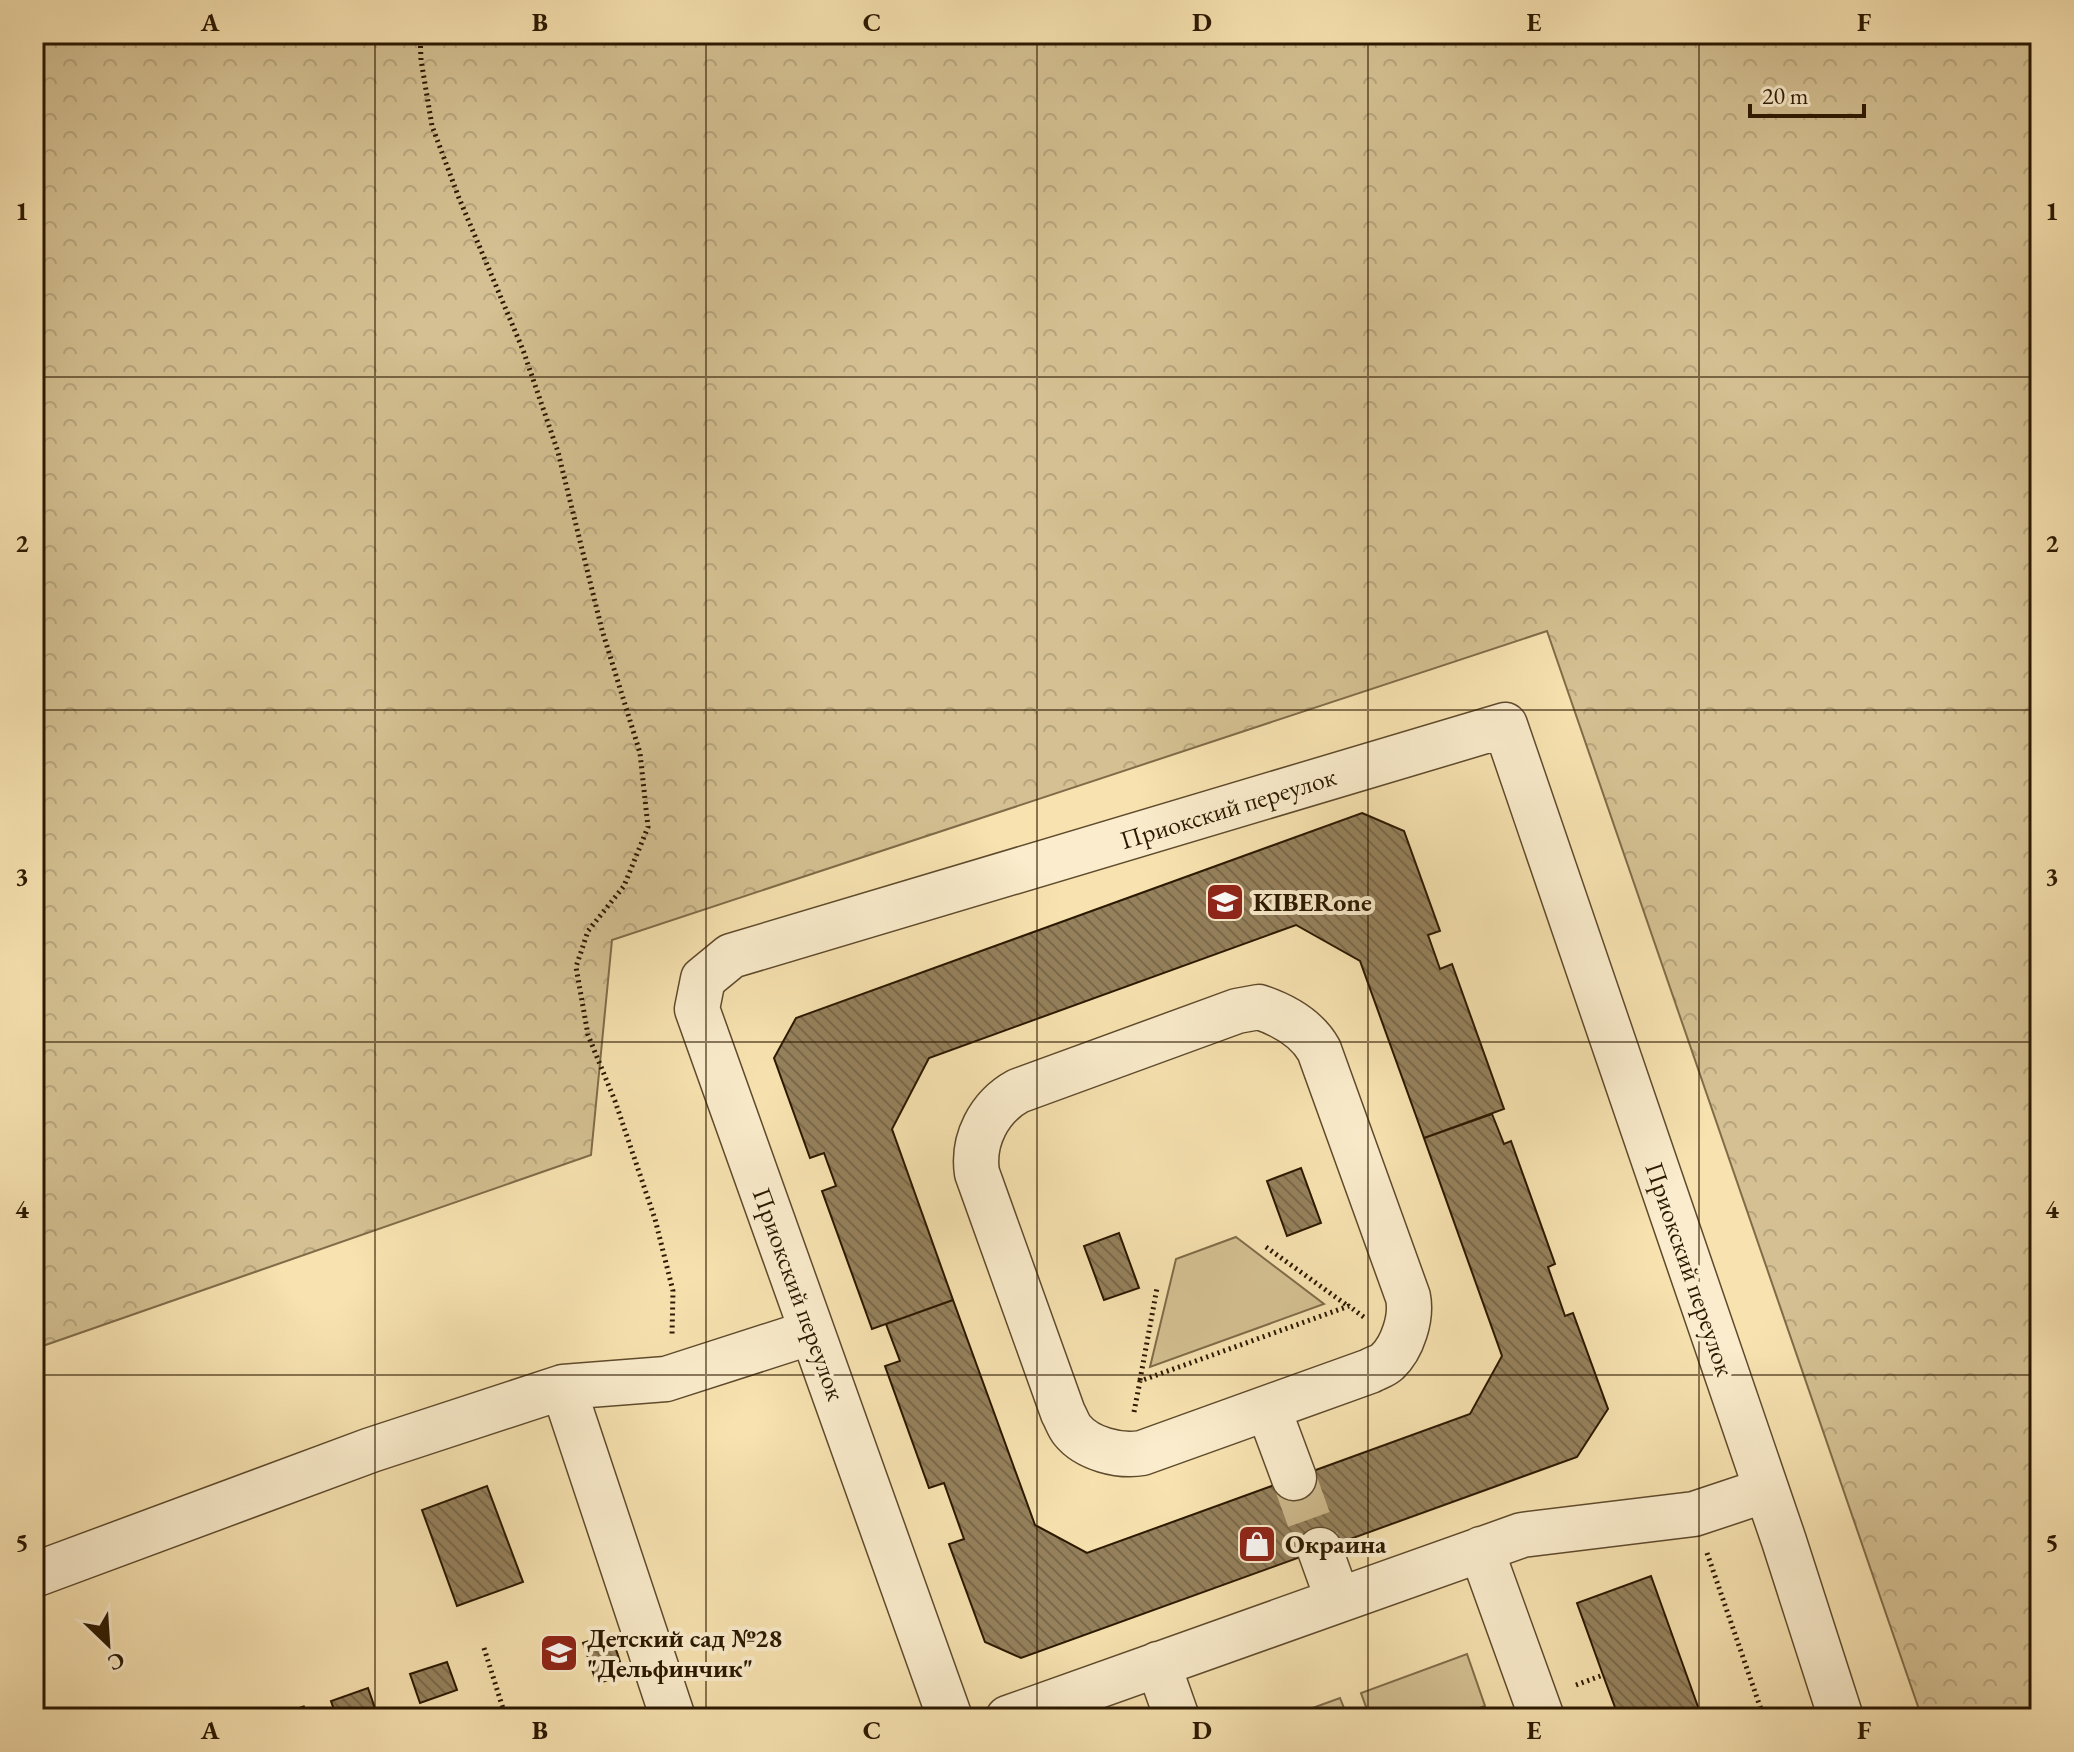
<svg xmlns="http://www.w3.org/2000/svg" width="2074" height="1752" font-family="'EB Garamond',serif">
  <defs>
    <pattern id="forest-crowns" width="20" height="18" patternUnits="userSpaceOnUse" patternTransform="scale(2)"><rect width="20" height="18" fill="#d4c092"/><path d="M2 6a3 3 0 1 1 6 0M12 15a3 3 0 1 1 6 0" fill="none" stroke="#b6a47c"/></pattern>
    <pattern id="building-back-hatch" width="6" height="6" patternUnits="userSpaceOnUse" patternTransform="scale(2)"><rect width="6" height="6" fill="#95815c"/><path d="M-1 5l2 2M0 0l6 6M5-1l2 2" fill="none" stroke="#7a694a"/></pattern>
  </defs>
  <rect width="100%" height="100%" fill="#f7e2b0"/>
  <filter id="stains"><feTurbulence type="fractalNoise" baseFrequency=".0025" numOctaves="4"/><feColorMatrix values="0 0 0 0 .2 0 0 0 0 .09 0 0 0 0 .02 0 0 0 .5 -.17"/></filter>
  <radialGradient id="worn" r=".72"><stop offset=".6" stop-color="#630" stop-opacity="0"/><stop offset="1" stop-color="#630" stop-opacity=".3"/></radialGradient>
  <path fill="#d4c092" stroke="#806c49" stroke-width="2" d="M1236,1237L1324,1304L1150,1367L1176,1259Z
    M1467,1654L1485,1706L1451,1718H1374L1369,1715L1361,1693Z
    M1340,1698L1348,1718H1285Z"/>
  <path fill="url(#forest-crowns)" stroke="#806c49" stroke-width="2" d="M34,34H2040V1718H1922L1547,631L612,940L591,1155L34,1349Z"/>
  <path fill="url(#building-back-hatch)" stroke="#2b1800" stroke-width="2" d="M1362,813L1404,831L1440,931L1428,935L1440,969L1452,964L1504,1109L1424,1138L1360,961L1296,925L929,1058L892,1129L953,1300L872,1329L822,1191L836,1186L824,1153L810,1158L774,1058L796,1018Z
    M1492,1114L1504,1144L1511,1141L1555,1264L1548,1267L1565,1316L1573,1313L1608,1409L1577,1457L1021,1658L985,1642L949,1544L964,1539L944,1483L929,1488L885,1366L900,1361L886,1324L953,1300L1035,1525L1087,1553L1470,1414L1502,1356L1424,1138Z
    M1301,1168L1321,1223L1287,1236L1267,1181Z
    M1119,1233L1139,1288L1104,1300L1084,1246Z
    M487,1486L523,1582L457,1606L422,1510Z
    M1651,1576L1702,1718H1619L1603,1675L1577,1603Z
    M611,1634L624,1674L597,1684L583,1643Z
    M447,1662L457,1690L420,1703L410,1674Z
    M368,1688L378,1717L337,1718L331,1701Z"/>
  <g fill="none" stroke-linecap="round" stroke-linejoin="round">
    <path stroke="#ceba8d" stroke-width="44" stroke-dasharray="44 22" stroke-linecap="butt" d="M1294,1478L1320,1550"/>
    <defs>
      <path id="minor" d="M1259,1007C1283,1015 1306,1027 1319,1050L1408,1297C1412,1317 1403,1347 1387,1362C1383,1366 1375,1368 1370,1371L1142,1453C1120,1457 1087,1449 1072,1430C1068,1425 1066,1418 1063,1413L977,1173C972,1140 989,1107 1018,1091L1237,1011Z
        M563,1387L666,1379L812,1332
        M1268,1408L1294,1478
        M1481,1549L1542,1718
        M1320,1550L1338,1600
        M34,1575L371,1450L563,1387L673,1718
        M1158,1664L1177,1718
        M950,1718L697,1009L703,979L731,956L1505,725L1784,1541L1841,1718
        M1008,1718L1522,1535L1694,1514L1766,1490"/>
    </defs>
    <use href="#minor" stroke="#5e4a2c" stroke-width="47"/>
    <path stroke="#2b1800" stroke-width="5" stroke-dasharray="2 4" stroke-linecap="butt" d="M420,34L421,60L432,126L459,198L523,350L558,452L602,630L640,753L648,827L624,886L588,931L576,967L588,1035L615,1101L655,1219L673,1291L672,1335
      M1266,1247L1348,1306
      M1140,1380L1157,1288
      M1134,1412L1140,1381L1349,1306L1365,1318
      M1707,1553L1764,1718
      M484,1648L506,1718
      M1576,1685L1603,1675
      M302,1706L306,1718"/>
    <use href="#minor" stroke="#faeccc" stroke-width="44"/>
  </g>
  <path fill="none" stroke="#2b1800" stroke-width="2" stroke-opacity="0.55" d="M375,34V1718M706,34V1718M1037,34V1718M1368,34V1718M1699,34V1718M34,377H2040M34,710H2040M34,1042H2040M34,1375H2040"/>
  <defs>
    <symbol id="school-square" viewBox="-11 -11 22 22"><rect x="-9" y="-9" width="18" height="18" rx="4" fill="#8f2418" stroke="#faeccc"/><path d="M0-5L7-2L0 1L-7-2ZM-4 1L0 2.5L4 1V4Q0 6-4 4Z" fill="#fff"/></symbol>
    <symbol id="shop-square" viewBox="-11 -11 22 22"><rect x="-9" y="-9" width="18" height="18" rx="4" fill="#8f2418" stroke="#faeccc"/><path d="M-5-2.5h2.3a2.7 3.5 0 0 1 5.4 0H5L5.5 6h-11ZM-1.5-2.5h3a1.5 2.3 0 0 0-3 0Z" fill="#fff"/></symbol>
  </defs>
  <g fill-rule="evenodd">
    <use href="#school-square" x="1203" y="880" width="44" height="44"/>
    <use href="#shop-square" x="1235" y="1522" width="44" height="44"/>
    <use href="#school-square" x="537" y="1631" width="44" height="44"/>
  </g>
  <g text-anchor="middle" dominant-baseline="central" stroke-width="8" stroke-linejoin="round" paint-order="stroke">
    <g font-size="26" fill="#2b1800" stroke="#faeccc">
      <text transform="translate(1228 808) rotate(-17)">Приокский переулок</text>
      <text transform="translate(1690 1269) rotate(71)">Приокский переулок</text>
      <text transform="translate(799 1294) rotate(70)">Приокский переулок</text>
    </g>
    <g font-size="26" font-weight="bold" fill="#2b1800" stroke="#faeccc" text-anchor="start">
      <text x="1253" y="902">KIBERone</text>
      <text x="1285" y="1544">Окраина</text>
      <text x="587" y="1638">Детский сад №28<tspan x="587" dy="30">"Дельфинчик"</tspan></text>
    </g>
  </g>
  <rect width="2074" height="1752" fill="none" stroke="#f7e2b0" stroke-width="88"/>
  <g transform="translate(108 1644) rotate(155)" stroke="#faeccc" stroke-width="6" paint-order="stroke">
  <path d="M0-6L14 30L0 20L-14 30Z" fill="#2b1800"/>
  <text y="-12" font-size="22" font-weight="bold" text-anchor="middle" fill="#2b1800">С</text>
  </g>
  <path d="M1750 104v12h114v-12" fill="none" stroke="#2b1800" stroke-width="4"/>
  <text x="1762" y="104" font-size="24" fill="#2b1800" stroke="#faeccc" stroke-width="6" paint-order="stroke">20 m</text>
  <rect x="44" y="44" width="1986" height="1664" fill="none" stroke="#2b1800" stroke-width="3"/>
  <g font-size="26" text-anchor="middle" font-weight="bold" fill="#2b1800">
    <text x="210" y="31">A</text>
    <text x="540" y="31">B</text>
    <text x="872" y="31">C</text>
    <text x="1202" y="31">D</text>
    <text x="1534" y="31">E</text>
    <text x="1864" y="31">F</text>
    <text x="22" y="220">1</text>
    <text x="2052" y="220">1</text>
    <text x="22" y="552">2</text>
    <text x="2052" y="552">2</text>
    <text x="22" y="885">3</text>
    <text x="2052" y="885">3</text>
    <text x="22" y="1218">4</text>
    <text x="2052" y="1218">4</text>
    <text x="22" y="1551">5</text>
    <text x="2052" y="1551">5</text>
    <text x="210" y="1739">A</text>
    <text x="540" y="1739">B</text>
    <text x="872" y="1739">C</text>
    <text x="1202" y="1739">D</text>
    <text x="1534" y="1739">E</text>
    <text x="1864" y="1739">F</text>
  </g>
  <rect width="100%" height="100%" filter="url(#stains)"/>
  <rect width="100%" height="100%" fill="url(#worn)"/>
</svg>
